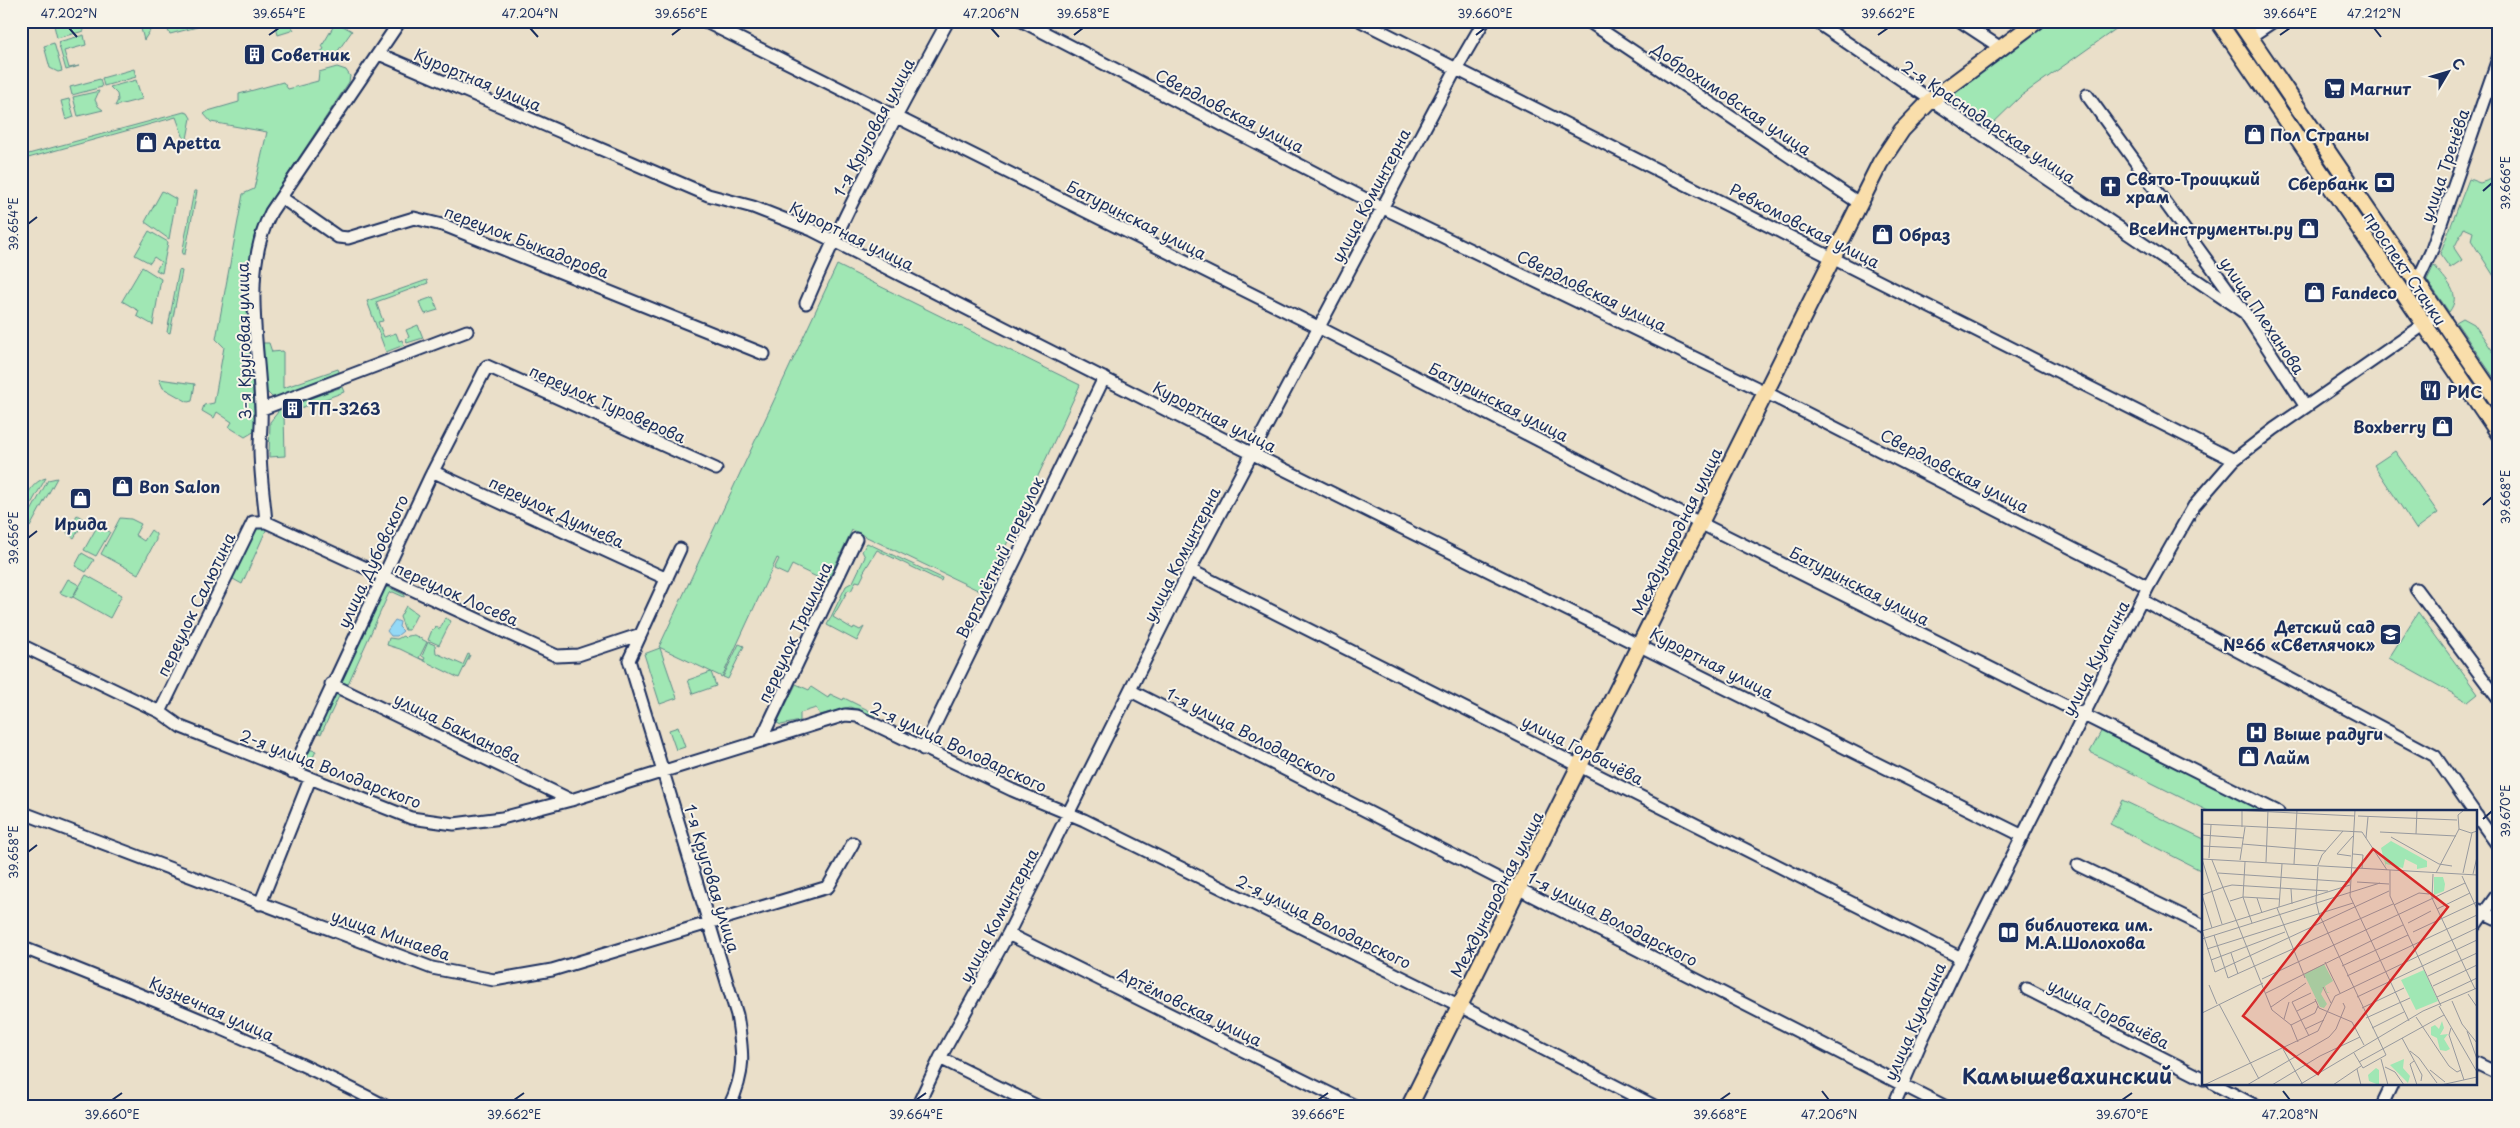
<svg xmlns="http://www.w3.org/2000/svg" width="2520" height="1128" font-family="'Playpen Sans',sans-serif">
  <rect width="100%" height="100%" fill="#eadfc9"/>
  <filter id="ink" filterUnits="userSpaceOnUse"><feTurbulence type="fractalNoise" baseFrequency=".02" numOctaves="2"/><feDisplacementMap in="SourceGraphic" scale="10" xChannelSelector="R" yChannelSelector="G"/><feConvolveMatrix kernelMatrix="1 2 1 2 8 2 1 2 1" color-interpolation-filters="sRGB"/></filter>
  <g filter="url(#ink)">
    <path fill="#a0e7b4" stroke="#5e8b89" d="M53,21H81L84,31L57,38Z
      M139,21L155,23L144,40Z
      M165,21H195L197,27L170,34L164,24Z
      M288,21L294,30L278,35L275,23Z
      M2043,21H2127L2021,96L1986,130L1951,101L1950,93Z
      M336,22L352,31L335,55L313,61L314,57L324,49L322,46Z
      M84,35L86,45L64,51L69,68L79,66L66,70L58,42Z
      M54,43L62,71L58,72L50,68L44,46Z
      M337,67L346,70L350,76L349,82L267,206L255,233L251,254L248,306L255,431L245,437L229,427L232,422L217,412L214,418L202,411L204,405L214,403L224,347L216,339L243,194L254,189L267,132L211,122L204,114L208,111L239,102V94L283,82L288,89L318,81L319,72Z
      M134,69L136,77L104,86L102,78Z
      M100,79L102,87L72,95L70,87Z
      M136,80L142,99L115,106L118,100L117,94L110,87Z
      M99,91L95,100L98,106L103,110L78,116L73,97Z
      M69,99L74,117L66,120L61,101Z
      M184,112L188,113L191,118L186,144L176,117L21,160V156Z
      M2499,160V284L2471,240L2473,232L2464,228L2454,248L2462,260L2450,268L2440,254L2469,179L2480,183L2492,179Z
      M162,191L176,199L169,239L145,222Z
      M194,191H197L185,254H182Z
      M149,231L168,242L162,273L156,270L161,262L154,257L150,263L135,255Z
      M837,265L1080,385L984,593L852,530L827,582L792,565L787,575L774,569L779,559L777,558L722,677L659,647Z
      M2434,265C2446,281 2463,294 2449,312L2427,280Z
      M142,267L161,279L153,325L137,316L139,311L122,301Z
      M179,270L182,271L170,333L167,332Z
      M427,280L428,283L376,302L383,321L378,322L384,337L396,333L399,341L402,340L404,345L386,352L367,301Z
      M433,297L438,310L425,314L419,302Z
      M2463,318L2474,324L2499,360V385L2456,322Z
      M418,325L423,338L407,343L406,339L409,337L406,330Z
      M262,343H269L272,352L283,351V388L338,369L341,377L277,397H272L265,390Z
      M159,379L195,384L192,401L188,402L163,388Z
      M342,387L344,392L284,414L285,456L269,457L270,422L278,412L277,410Z
      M2395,451L2438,513L2416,529L2374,465Z
      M46,478L21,521C21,506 29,482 46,478Z
      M57,478L30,527L24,524L48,480Z
      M77,515L85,520L74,538L67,533Z
      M120,518L131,519L141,524L135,535L144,541L151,530L156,534V540L138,574L101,554Z
      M258,524L267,528L242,584L233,579L231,575Z
      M98,525L110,532L96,556L84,550Z
      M867,543L942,578L941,581L877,550L863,573L864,574L860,582L856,581L851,591L848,590L833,617L853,629L854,627L860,630L864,627L857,641L827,625L846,586L853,582L865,557L862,551Z
      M82,553L94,560L86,572L75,566Z
      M86,575L122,595L110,618L73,597Z
      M68,579L79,585L72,598L60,593Z
      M388,587L405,595L404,597L393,592L389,593L347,686L341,681L382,589Z
      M406,606L417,614L409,630H405L400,617Z
      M2418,612L2478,694L2468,702L2389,658Z
      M445,618L451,621L439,645L428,640L432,630L436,627L440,629Z
      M414,635L427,642L419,658L424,660L425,658L422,656L428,642L435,645L436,653L463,665L468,654L470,655L459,678L400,649L387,645L389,638L397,639L403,636L405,638L407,636Z
      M739,644L744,646L728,679L723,677Z
      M660,648L677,698L660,704L644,654Z
      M711,672L716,686L693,694L688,680Z
      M796,684L809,690L811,687L828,698L830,694L843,700L844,698L876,714L875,716L850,707L820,715L816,708L800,713V721L781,725L777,723Z
      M335,692L340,694L321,734L314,731Z
      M678,727L685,747L676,750L669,730Z
      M2103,728L2273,812H2210L2090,752Z
      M308,749L316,751L307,770L331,779L329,782L302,769L301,764Z
      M2122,800L2204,839V872L2110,824Z"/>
    <path fill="#94d9f6" stroke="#6495b9" d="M395,620L400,622L399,627L403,631L397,636H391L387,631Z"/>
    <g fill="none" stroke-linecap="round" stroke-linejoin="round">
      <defs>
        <path id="minor" d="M704,21L1318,327L1700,523L2278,812
          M1022,21L1371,202L1757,388L2148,587
          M1361,21L2234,460
          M1588,21L1859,203
          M1815,21L2245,313
          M1960,21L2001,48
          M2250,37L2274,21
          M379,54L708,195L753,207L812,230L1241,448L2023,836
          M2087,95L2245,313L2306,407
          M282,198L338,237L348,238L414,218L446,226L764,354
          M2416,284L2431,252L2499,56
          M806,303C847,206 897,114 948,21
          M262,409L467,331
          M434,472L667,579
          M266,522C264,498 260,473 260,449C260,435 262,421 261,407C259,344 241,270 271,212L400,21
          M680,549L629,660L737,1015C743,1052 746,1072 729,1107
          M1190,570L1961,958
          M2416,589L2499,700
          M2142,600L2435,756L2474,812
          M21,645L160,712L181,727L411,818L454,824L502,818L571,800L845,715L857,716L1012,790L1084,820L1452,1002L1656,1107
          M331,684L571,800
          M1131,691L1946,1107
          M160,712L253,522H266L557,656L578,655L641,634
          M761,740L856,539
          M923,749L1104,378
          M292,772L430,477L487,366L716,469
          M21,812L432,968L494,980L552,970L828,887L853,843
          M2476,815L2499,847
          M2078,865L2204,926
          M260,904L310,779
          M2476,909L2499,920
          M2476,924L2499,892
          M1008,934L1357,1107
          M21,947C145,996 269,1045 387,1107
          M2027,989L2204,1079
          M940,1058L1039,1107
          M2476,1063L2499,1074
          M2214,1084L2258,1107
          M917,1107L940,1058L1008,934L1190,570L1456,69L1484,21
          M1893,1107L1921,1042L1961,958L2148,587L2194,506L2234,460L2274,429L2438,315
          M2381,1107L2392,1084"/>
        <path id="major" d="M2218,21L2499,434
          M2239,21L2499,403
          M1409,1107L1880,163L1902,130L1930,101L2037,21"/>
      </defs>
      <use href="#minor" stroke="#1b2f5e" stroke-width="15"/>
      <use href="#major" stroke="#1b2f5e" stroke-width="19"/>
      <use href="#minor" stroke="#f7f3e8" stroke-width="11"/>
      <use href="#major" stroke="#f9deab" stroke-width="15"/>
    </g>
  </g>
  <path fill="none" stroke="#1b2f5e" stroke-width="2" d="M69,28L77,37M530,28L538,37M991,28L999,37M2374,28L2381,37M269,35L279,28M672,35L681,28M1074,35L1083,28M1476,35L1485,28M1878,35L1888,28M2280,35L2290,28M2483,191L2492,183M28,224L37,217M2483,505L2492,497M28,538L37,531M2483,819L2492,811M28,852L37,845M1822,1091L1829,1100M2283,1091L2290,1100M112,1100L122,1093M514,1100L524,1093M916,1100L926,1093M1318,1100L1328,1093M1720,1100L1730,1093M2122,1100L2132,1093"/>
  <defs>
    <symbol id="building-square" viewBox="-11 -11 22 22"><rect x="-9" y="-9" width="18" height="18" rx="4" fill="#1b2f5e" stroke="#f7f3e8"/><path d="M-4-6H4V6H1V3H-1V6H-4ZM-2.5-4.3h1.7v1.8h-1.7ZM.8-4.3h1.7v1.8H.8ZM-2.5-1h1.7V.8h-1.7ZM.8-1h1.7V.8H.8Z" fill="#fff"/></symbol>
    <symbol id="supermarket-square" viewBox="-11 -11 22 22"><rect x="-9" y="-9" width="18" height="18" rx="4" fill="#1b2f5e" stroke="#f7f3e8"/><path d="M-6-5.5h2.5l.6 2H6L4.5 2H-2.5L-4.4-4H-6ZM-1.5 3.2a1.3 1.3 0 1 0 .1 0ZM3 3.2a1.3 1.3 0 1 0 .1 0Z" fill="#fff"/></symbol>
    <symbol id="shop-square" viewBox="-11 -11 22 22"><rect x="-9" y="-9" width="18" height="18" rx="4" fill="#1b2f5e" stroke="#f7f3e8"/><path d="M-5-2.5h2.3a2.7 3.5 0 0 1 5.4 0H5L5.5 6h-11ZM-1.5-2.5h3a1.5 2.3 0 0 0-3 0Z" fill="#fff"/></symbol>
    <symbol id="bank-square" viewBox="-11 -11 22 22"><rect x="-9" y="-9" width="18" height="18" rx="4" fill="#1b2f5e" stroke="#f7f3e8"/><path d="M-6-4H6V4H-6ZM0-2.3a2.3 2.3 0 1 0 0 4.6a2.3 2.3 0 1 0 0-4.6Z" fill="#fff"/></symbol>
    <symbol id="church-square" viewBox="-11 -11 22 22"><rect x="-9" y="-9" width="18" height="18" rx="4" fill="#1b2f5e" stroke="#f7f3e8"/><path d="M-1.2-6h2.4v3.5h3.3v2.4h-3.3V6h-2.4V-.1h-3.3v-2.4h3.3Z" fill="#fff"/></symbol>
    <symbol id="restaurant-square" viewBox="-11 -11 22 22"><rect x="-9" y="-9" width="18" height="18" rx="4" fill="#1b2f5e" stroke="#f7f3e8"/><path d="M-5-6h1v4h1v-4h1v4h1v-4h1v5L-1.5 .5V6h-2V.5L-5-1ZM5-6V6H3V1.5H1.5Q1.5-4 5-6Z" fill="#fff"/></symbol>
    <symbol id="school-square" viewBox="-11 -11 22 22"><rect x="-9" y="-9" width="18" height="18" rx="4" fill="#1b2f5e" stroke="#f7f3e8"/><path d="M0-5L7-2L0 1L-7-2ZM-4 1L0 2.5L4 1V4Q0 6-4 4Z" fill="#fff"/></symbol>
    <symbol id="hospital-square" viewBox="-11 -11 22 22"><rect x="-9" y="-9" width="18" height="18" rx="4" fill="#1b2f5e" stroke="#f7f3e8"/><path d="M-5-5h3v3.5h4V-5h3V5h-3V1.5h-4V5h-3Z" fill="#fff"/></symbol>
    <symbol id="library-square" viewBox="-11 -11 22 22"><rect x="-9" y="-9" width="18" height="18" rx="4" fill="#1b2f5e" stroke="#f7f3e8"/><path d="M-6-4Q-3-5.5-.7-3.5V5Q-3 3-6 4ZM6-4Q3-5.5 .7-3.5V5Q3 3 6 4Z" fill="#fff"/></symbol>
  </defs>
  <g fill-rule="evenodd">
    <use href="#building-square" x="242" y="42" width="25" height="25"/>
    <use href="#supermarket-square" x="2322" y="76" width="25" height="25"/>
    <use href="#shop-square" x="2242" y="122" width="25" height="25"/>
    <use href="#shop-square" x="134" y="130" width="25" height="25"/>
    <use href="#bank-square" x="2372" y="170" width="25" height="25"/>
    <use href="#church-square" x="2098" y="174" width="25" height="25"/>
    <use href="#shop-square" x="2296" y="216" width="25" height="25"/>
    <use href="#shop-square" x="1870" y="222" width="25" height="25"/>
    <use href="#shop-square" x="2302" y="280" width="25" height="25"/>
    <use href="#restaurant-square" x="2418" y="378" width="25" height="25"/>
    <use href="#building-square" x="280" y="396" width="25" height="25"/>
    <use href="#shop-square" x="2430" y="414" width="25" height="25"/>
    <use href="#shop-square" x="110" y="474" width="25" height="25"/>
    <use href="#shop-square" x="68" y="486" width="25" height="25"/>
    <use href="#school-square" x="2378" y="622" width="25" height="25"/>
    <use href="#hospital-square" x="2244" y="720" width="25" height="25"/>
    <use href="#shop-square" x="2236" y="744" width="25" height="25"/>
    <use href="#library-square" x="1996" y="920" width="25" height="25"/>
  </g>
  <g text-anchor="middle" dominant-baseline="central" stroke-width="4" stroke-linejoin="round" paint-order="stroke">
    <g font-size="16" font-weight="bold" fill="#1b2f5e" stroke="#f7f3e8" text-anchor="start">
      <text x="271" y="54">Советник</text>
      <text x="2350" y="88">Магнит</text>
      <text x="2270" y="134">Пол Страны</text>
      <text x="163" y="142">Apetta</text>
      <text x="2126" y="178">Свято-Троицкий<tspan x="2126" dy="18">храм</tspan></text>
      <text x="2368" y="183" text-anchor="end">Сбербанк</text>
      <text x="2293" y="228" text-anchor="end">ВсеИнструменты.ру</text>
      <text x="1899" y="234">Образ</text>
      <text x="2331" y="292">Fandeco</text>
      <text x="2447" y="391">РИС</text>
      <text x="308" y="408">ТП-3263</text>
      <text x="2426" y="426" text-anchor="end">Boxberry</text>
      <text x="139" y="486">Bon Salon</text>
      <text x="81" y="523" text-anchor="middle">Ирида</text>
      <text x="2375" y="626" text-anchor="end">Детский сад<tspan x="2375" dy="18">№66 «Светлячок»</tspan></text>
      <text x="2273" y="733">Выше радуги</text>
      <text x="2264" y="757">Лайм</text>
      <text x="2025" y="924">библиотека им.<tspan x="2025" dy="18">М.А.Шолохова</tspan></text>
    </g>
    <g font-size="16" fill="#1b2f5e" stroke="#f7f3e8">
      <text transform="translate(478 79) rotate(23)">Курортная улица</text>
      <text transform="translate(1732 98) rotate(34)">Доброхимовская улица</text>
      <text transform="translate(1230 110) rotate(27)">Свердловская улица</text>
      <text transform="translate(1989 121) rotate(34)">2-я Краснодарская улица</text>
      <text transform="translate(873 127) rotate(-62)">1-я Круговая улица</text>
      <text transform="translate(2444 165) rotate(-71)">улица Тренёва</text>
      <text transform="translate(1370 195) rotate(-62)">улица Коминтерна</text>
      <text transform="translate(1137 219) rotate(27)">Батуринская улица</text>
      <text transform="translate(1805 225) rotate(27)">Ревкомовская улица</text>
      <text transform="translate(852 235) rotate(26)">Курортная улица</text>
      <text transform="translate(527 241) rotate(21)">переулок Быкадорова</text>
      <text transform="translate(2406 268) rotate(56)">проспект Стачки</text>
      <text transform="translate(1592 290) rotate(26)">Свердловская улица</text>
      <text transform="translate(2263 315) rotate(56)">улица Плеханова</text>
      <text transform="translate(243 341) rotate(-91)">3-я Круговая улица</text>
      <text transform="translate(1499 401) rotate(27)">Батуринская улица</text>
      <text transform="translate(608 403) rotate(24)">переулок Туроверова</text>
      <text transform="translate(1215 416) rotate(27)">Курортная улица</text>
      <text transform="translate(1955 470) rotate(27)">Свердловская улица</text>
      <text transform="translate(557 511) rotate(25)">переулок Думчева</text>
      <text transform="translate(1676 531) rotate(-64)">Международная улица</text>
      <text transform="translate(1181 554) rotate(-63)">улица Коминтерна</text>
      <text transform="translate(999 557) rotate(-64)">Вертолётный переулок</text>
      <text transform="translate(372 561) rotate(-65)">улица Дубовского</text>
      <text transform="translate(1860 585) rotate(27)">Батуринская улица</text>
      <text transform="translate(457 593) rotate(24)">переулок Лосева</text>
      <text transform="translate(195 604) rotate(-64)">переулок Салютина</text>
      <text transform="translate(794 632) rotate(-65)">переулок Траилина</text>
      <text transform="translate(2095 658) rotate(-63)">улица Кулагина</text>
      <text transform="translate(1712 662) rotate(27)">Курортная улица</text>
      <text transform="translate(458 727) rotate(26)">улица Бакланова</text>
      <text transform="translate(1252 734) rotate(27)">1-я улица Володарского</text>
      <text transform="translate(959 746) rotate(25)">2-я улица Володарского</text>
      <text transform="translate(1583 749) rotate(27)">улица Горбачёва</text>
      <text transform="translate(331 768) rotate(21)">2-я улица Володарского</text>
      <text transform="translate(713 878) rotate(73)">1-я Круговая улица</text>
      <text transform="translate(1496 894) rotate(-63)">Международная улица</text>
      <text transform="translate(998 915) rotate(-62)">улица Коминтерна</text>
      <text transform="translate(1613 918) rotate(27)">1-я улица Володарского</text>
      <text transform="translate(1324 921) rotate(26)">2-я улица Володарского</text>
      <text transform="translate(391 934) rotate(19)">улица Минаева</text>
      <text transform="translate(1190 1006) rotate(26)">Артёмовская улица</text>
      <text transform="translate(212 1008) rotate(24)">Кузнечная улица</text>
      <text transform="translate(2109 1013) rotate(27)">улица Горбачёва</text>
      <text transform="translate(1914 1021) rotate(-66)">улица Кулагина</text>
    </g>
    <g font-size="21" font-weight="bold" fill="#1b2f5e" stroke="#f7f3e8">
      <text x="2067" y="1075">Камышевахинский</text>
    </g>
  </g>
  <g transform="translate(2202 810)">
    <rect width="275" height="275" fill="#eadfc9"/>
    <path d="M189,31L225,51V57L215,59V55L203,49L201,58L184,54V57L179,38ZM232,67H241L243,74L242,81L232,85ZM122,154L131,171L123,176L125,182H128L125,183L122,177L119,184L125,194L122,198L118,197L102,164ZM222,160L236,191L214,200L199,170ZM240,211L242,218L238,225L246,224L242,229L248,239L244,241L238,240L235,228L229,225V217L233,215L237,219ZM202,249L201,258L208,266L206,273L188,255ZM174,258L177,260V275L167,271L166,265Z" fill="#a0e7b4"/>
    <path fill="none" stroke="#97999e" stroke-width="1" d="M31,0L153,6M153,0L148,86L207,211M262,0L256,5L257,19L269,23L275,21M156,6L255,10M0,14L160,22L185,60M40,17V1M178,22L254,26M214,24L215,0M0,25L42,28M189,27L237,54L250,56M164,28L166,7M40,34L124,41M0,36L39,38M151,44L161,45L160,58M149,46L135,44L151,26M7,48L9,15M0,49L20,114M0,49L275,65M10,50L70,200L89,215M38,50L43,17M43,52L41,87L50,113M64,52L66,0M92,54L95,0M116,55L120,45L141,21M116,57L114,91L117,104L184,245L161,258L152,243M188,60V86L239,196M16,63L148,72M234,63L257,19M261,63L270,23M231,64L230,88L273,179M271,64L275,47M260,66L275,99M155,72L187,74M89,79L90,94M55,88L60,103M28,91L41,87L77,89M192,95L217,83L227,84M77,97L80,54M75,98L103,168M235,99L268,83M206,113L229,101M10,118L0,85L22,77L30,75L126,81M0,120L13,162L187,81M0,121L148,75M211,122L275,92M12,125L26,168L191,94M0,129L178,73M5,139L151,93M29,143L36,164M9,150L83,122M123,152L138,183M140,156L206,125M145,166L275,105M226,166L275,143M60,169L263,73M7,175L15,194M231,176L275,155M121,177L129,193M64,183L201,115M266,184L275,197M155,187L275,130M235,187L275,168M113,189L117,198L150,212L162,235M250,191L260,214L275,233M17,194L57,269M237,196L275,262M69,197L104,173M160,198L202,178M95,201L114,191M0,203L61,173M214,207L247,256L255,262L259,260M164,208L208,188M82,209L87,192M89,215L113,203L116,196M89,215L96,232M170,218L202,202M249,218L247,225L262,270M103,219L122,210M265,221L275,249M107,226L90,192L109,183M200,228L220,265L219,271M81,239L101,275M208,241L217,248L235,273M179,249L186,275M212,251L208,254L215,275M157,252L242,205M183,257L193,262L202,275M155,259L159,275M228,260L243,272M2,275L116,221L133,186L275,118M45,275L127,227L134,219L143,197L141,193M70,275L118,246L158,227M97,275L221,201L275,178M131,275L159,256M239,275L275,267"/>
    <path fill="#d62828" fill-opacity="0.15" stroke="#d62828" stroke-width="2.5" d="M171,39L246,97L116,264L41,206Z"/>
    <rect width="275" height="275" fill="none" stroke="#1b2f5e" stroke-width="2.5"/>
  </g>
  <rect width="2520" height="1128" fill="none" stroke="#f7f3e8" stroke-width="55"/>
  <g transform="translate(2448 72) rotate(52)" stroke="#f7f3e8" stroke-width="4" paint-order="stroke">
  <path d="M0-4L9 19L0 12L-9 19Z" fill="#1b2f5e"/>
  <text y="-8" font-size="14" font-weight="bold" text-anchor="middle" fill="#1b2f5e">С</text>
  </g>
  <rect x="28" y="28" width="2464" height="1072" fill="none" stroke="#1b2f5e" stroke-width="2"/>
  <g font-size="12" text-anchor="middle" fill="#1b2f5e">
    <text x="69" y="18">47.202°N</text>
    <text x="279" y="18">39.654°E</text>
    <text x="530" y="18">47.204°N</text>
    <text x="681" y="18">39.656°E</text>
    <text x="991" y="18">47.206°N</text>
    <text x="1083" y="18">39.658°E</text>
    <text x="1485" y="18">39.660°E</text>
    <text x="1888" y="18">39.662°E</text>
    <text x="2290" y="18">39.664°E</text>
    <text x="2374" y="18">47.212°N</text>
    <text transform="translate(2506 183) rotate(-90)" y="4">39.666°E</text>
    <text transform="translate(14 224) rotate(-90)" y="4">39.654°E</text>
    <text transform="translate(2506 497) rotate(-90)" y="4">39.668°E</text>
    <text transform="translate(14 538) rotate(-90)" y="4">39.656°E</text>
    <text transform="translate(2506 811) rotate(-90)" y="4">39.670°E</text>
    <text transform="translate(14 852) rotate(-90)" y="4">39.658°E</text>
    <text x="112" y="1119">39.660°E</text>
    <text x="514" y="1119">39.662°E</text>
    <text x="916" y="1119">39.664°E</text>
    <text x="1318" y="1119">39.666°E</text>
    <text x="1720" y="1119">39.668°E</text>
    <text x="1829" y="1119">47.206°N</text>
    <text x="2122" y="1119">39.670°E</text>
    <text x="2290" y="1119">47.208°N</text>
  </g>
</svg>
